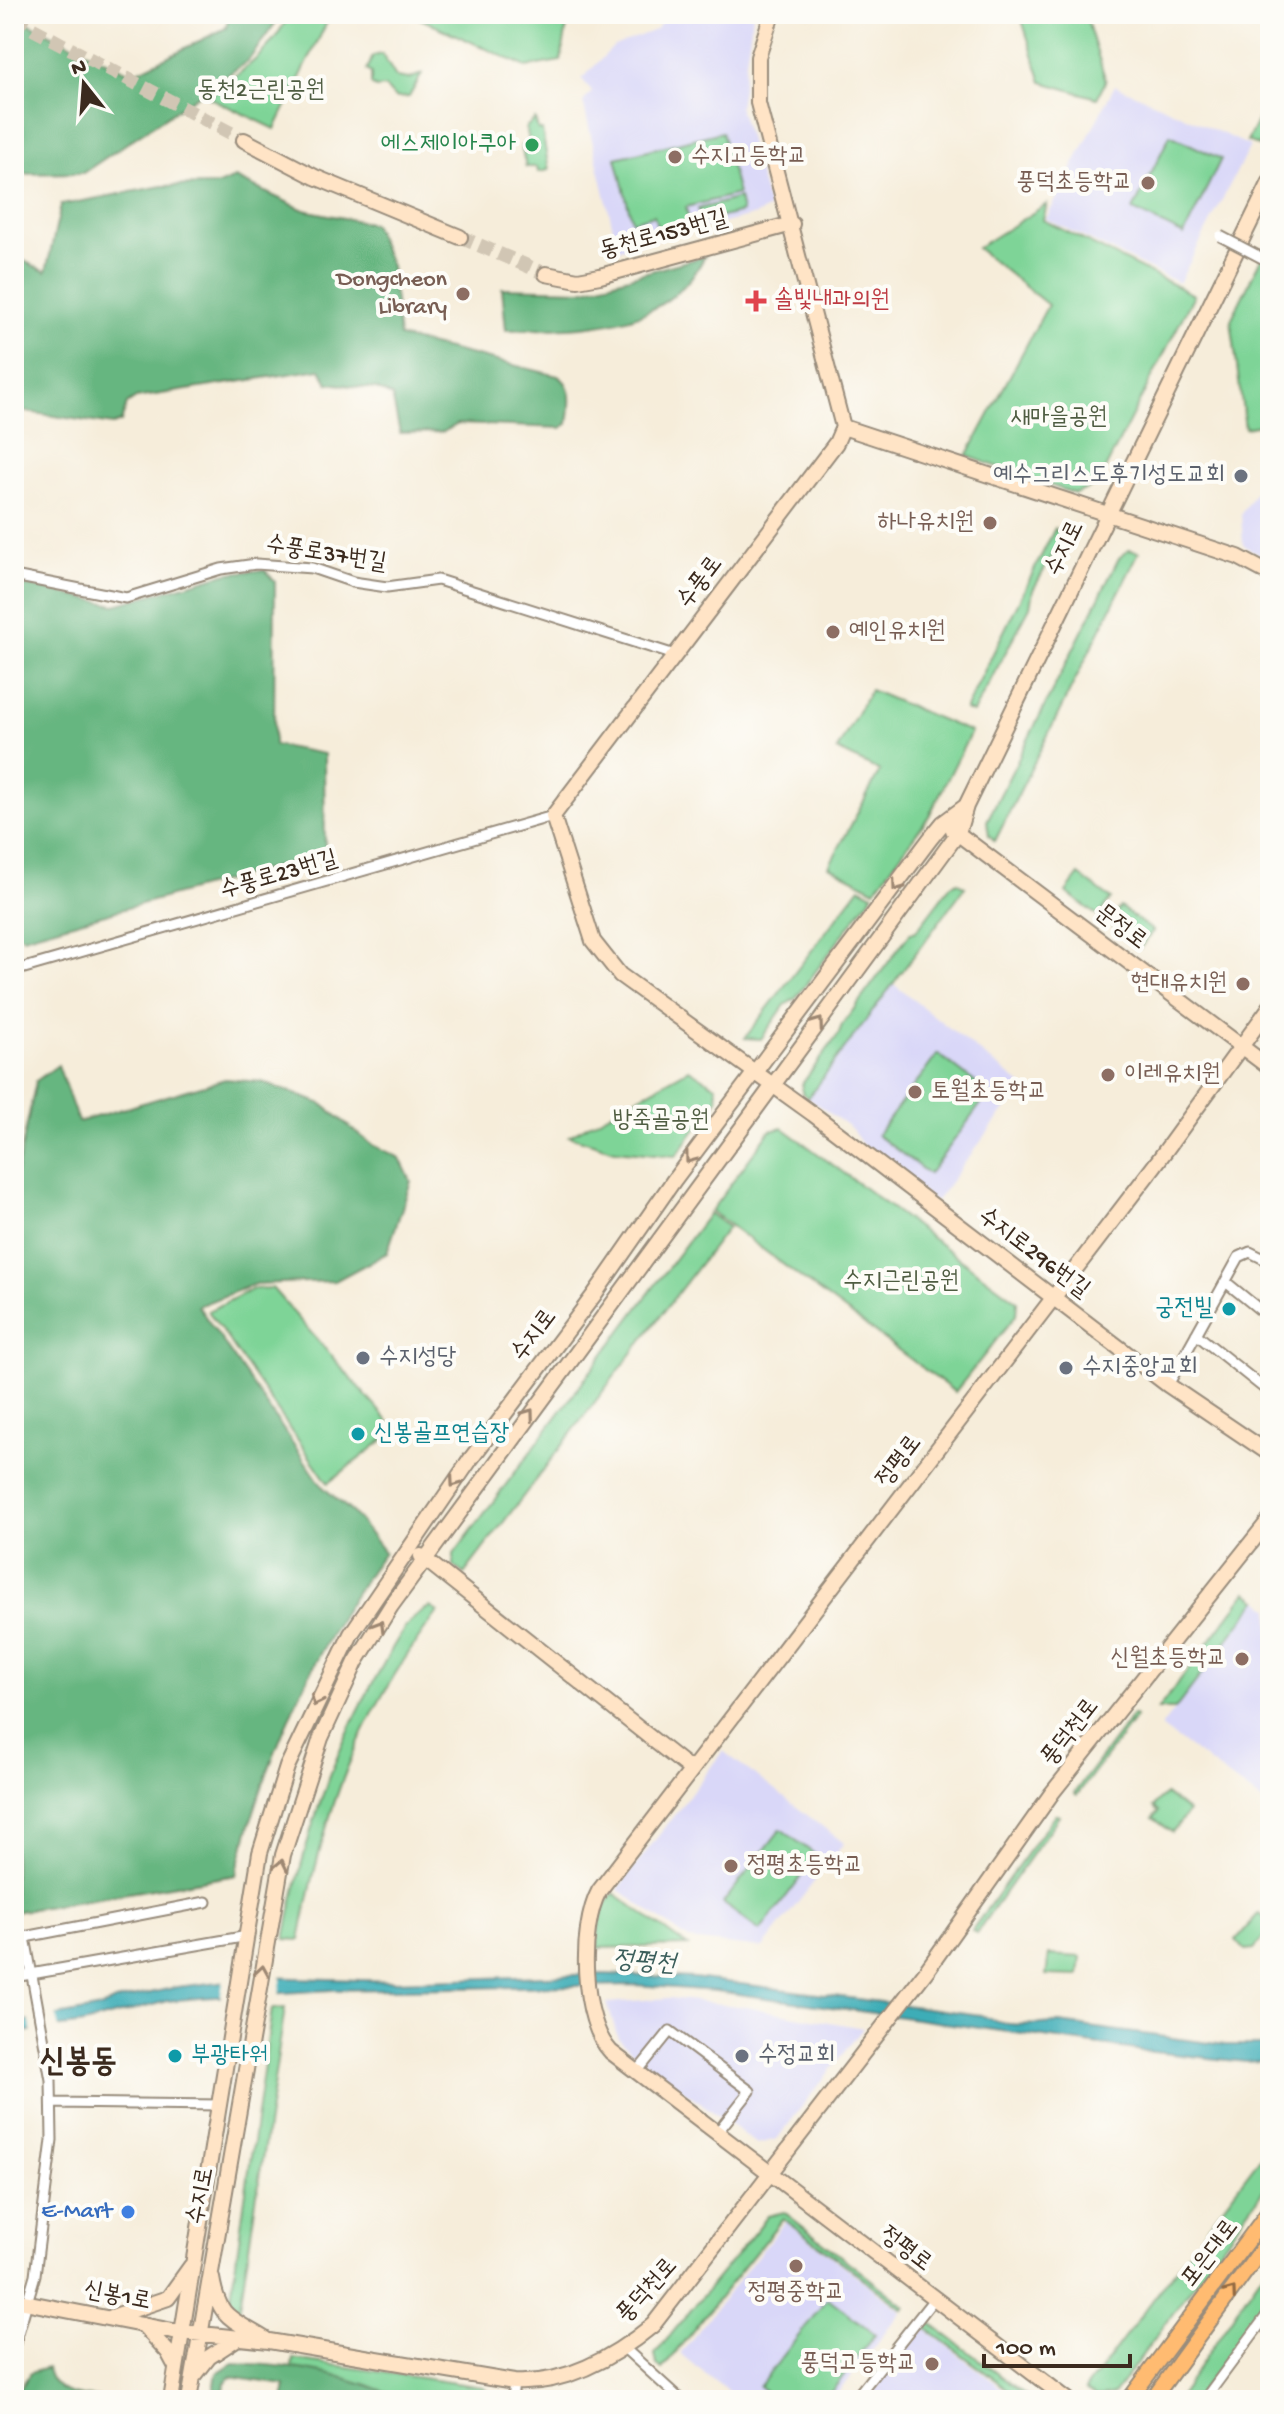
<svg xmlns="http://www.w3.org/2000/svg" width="1284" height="2414" font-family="'Gochi Hand','Poor Story',sans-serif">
  <rect width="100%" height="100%" fill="#fdfcf7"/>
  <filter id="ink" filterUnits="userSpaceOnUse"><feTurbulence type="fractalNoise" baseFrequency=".0125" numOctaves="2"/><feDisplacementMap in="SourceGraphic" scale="16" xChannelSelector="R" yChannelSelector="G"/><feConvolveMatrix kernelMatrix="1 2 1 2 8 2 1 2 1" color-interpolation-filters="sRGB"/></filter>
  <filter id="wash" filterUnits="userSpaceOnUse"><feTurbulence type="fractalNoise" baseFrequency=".006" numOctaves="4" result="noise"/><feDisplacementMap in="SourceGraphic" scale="32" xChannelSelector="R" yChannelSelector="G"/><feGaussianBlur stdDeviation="1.8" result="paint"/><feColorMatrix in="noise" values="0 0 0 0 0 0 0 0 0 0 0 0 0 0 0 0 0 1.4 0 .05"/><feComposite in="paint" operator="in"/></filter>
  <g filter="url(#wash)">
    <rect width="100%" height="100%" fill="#f6edda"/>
    <path fill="#d9d7f8" d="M689,14H753L739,107L769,208L756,215L618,249L583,102L592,92L582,79L614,46L655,30L664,20Z
      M1115,85L1250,146L1179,283L1046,219Z
      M1270,468V560L1243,545L1241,514Z
      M892,983L1023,1086L935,1202L864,1147L851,1128L808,1098Z
      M1258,1599L1270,1609V1807L1161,1727Z
      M723,1751L844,1843L763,1948L689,1940L618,1889Z
      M669,1998L746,2007L863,2028L777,2139L757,2144L635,2055L618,2038L607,2003Z
      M785,2221L902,2311L832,2400H739L680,2354Z
      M923,2327L1017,2400H866Z"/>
    <path fill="#7ed497" stroke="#5c7f5a" stroke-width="2" d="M289,14H331L275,129L208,97C240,73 273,51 289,14Z
      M410,14H569L561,61L526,67Z
      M1020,14H1085L1106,81L1097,98L1042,82Z
      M382,54L396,77L409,79L422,74L409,97L395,98L385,87L376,88L371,84V73L367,70L373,56Z
      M1270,96V124L1259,146L1247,141Z
      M535,119L538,130H542L549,170L538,172L537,167H526L521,146L529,141L526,127Z
      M722,132L738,194L686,207L690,226L659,234L654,215L632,221L616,158Z
      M1170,135L1221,159L1184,235L1133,210Z
      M739,198L742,212L702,222L698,209Z
      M1047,204L1043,220L1194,295L1097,485L1075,494L967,456L1048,305L977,248Z
      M1270,240V423L1245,428L1231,320Z
      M1055,528L1062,538L1033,590L1030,607L973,713L965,710Z
      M1129,550L1139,552L995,841L989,835L987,821L1119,558Z
      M870,690L971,732L929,816L875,890L829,866L880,771L837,750Z
      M1079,875L1111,899L1098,916L1066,892Z
      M958,882L965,887L808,1098L802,1093V1084L838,1035L842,1025L910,933L916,931L951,885Z
      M860,887L873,894L796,998L785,1005L761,1039L745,1038Z
      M1120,907L1153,931L1140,948L1108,923Z
      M938,1054L989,1093L929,1174L877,1135Z
      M689,1069L716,1086L718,1099L676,1156L615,1150L569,1136Z
      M783,1128L1017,1301L1016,1315L955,1392L711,1211L770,1131Z
      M709,1213L728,1227L464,1574L454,1566V1554Z
      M272,1288L396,1430L328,1483L208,1311L253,1289Z
      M1247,1592L1258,1600L1175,1709H1158Z
      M430,1607L438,1612C358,1716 323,1812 300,1940L285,1939C303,1840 333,1750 384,1663C396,1642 408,1616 430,1607Z
      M1133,1715L1136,1717L1077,1795L1074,1793Z
      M1165,1794L1188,1812L1172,1832L1153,1818L1158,1812L1153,1807Z
      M1055,1814L1059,1816L976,1933L972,1930Z
      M781,1829L817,1856L760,1931L723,1903Z
      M614,1893L687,1946L597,1948C597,1927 600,1910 614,1893Z
      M1259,1913L1270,1923V1929L1254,1949L1245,1950L1236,1940Z
      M1049,1955L1081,1957L1079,1976L1046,1975Z
      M285,2008L238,2319L229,2310L272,2009Z
      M1270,2144V2181L1113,2395L1096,2397L1085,2390Z
      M784,2212L905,2306L903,2309L783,2218L662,2369L657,2365L655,2354L768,2216Z
      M1270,2262V2297L1194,2400H1176C1210,2355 1236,2307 1270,2262Z
      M828,2298L875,2334L825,2400H776L759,2387Z
      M928,2321L1032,2400H1022L924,2326Z
      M293,2359L482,2387L497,2400H288Z"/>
    <path fill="#66b680" stroke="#50704f" stroke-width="2" d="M229,14H282L248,61L83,173L14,174V16L132,74L226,28Z
      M235,178L304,210L373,224L391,266L399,337L558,376C575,385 570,408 568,424L561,428L458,424L443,432L400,433L392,396L376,389L328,383L320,369L136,398L127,404L121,422L113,425L14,410V256L46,272L61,205L162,186L218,185Z
      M705,256C665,334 582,327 506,330L502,288L582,290Z
      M265,570L275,582L274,745L324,754L325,853L23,937L14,932V583L115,605L228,573Z
      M58,1065L78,1122L225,1079L262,1082L322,1104L371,1144L400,1158L411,1181L387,1253L335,1281L255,1284L198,1306L323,1487L354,1514L384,1552C314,1646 264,1762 236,1875L14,1912V1185L36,1081Z
      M233,2363C291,2365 351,2374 404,2400H285V2385L230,2377L225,2383L223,2400H212L217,2373Z
      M47,2368C53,2400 90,2396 117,2400H14V2387L22,2386L30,2373Z"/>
    <path fill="#3cadb7" stroke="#3c6c6a" stroke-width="2" d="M603,1974L694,1978L981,2015C1005,2029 1033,2024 1059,2023L1225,2045H1270V2060L1246,2062L1144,2051L716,1991L635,1985L332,1990L199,1998L167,2001L84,2024L14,2033V2024L101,2008L115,2001L177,1987L261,1977L394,1981Z"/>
    <path fill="#f6edda" d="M282,1973L279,1996L220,2000L224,1977Z
      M56,2013L59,2032L32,2035L29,2017Z"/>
  </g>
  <g filter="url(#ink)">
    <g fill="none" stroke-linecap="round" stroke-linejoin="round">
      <path stroke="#d1c6b4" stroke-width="14" stroke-dasharray="14 7" stroke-linecap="butt" d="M14,19L244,140
        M460,237L546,274"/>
      <defs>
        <path id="street" d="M14,576L126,598L221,569L256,564L312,568L353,582L387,587L438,580L675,655
          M14,971L553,816
          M1227,1283L1270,1318
          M1196,1334L1270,1393
          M1168,1385L1239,1257L1250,1252L1270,1262
          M14,1977L248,1936
          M637,2072L670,2031L750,2091L717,2133
          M53,2103L221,2105
          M14,2347L35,2275L52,2140L51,2080L25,1937L206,1902
          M623,2347L681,2400
          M512,2400L514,2382
          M854,2400L934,2299
          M1204,2400L1270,2311"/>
        <path id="secondary" d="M772,14L758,57V103L843,427L836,443L553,816L593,941L620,975L813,1114L1168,1385L1270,1454
          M244,140L315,177L460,237
          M546,274L578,280L600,276L792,224
          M843,427L1238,557L1270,574
          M953,830L1270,1068
          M421,1556L690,1769
          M212,2278C219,2320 232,2318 265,2339
          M14,2300L173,2331L269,2341L514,2382C566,2385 613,2358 653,2325L927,1970L1052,1793L1270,1519
          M112,2317L168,2298L191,2266
          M143,2325L168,2352L176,2367
          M195,2375L209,2357L238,2338
          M171,2400L260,1853L287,1767L351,1634L470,1460L594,1295L674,1180L930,839L943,823L966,806
          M189,2400L283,1855L321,1738L356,1662L391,1606L958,833L966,806L1270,182
          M1068,2400L611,2052C581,2021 579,1928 599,1891L1155,1165L1270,1007"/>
        <path id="primary" d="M1129,2400L1270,2210
          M1152,2400L1270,2238"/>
      </defs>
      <use href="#street" stroke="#988c7c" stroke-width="13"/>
      <use href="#secondary" stroke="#988c7c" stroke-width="18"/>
      <use href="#primary" stroke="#988c7c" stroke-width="18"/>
      <use href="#street" stroke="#fff" stroke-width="9"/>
      <use href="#secondary" stroke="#ffe4c6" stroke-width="14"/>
      <use href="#primary" stroke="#ffbb71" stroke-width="14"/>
      <defs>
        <path id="street-bridge" d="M1220,236L1266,260"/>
      </defs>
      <use href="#street-bridge" stroke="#988c7c" stroke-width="13" stroke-linecap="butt"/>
      <use href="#street-bridge" stroke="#fff" stroke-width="9"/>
    </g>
    <defs><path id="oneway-chevron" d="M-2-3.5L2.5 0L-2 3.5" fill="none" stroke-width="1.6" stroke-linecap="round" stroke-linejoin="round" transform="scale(2)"/></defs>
    <g stroke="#9d8772">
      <use href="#oneway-chevron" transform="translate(897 886) rotate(126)"/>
      <use href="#oneway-chevron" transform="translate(818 1023) rotate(-54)"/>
      <use href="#oneway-chevron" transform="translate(690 1158) rotate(127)"/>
      <use href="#oneway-chevron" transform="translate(529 1414) rotate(-54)"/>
      <use href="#oneway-chevron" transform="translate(455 1482) rotate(125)"/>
      <use href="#oneway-chevron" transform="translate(379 1626) rotate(-59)"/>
      <use href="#oneway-chevron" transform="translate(316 1701) rotate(116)"/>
      <use href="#oneway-chevron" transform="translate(281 1865) rotate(-78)"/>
      <use href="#oneway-chevron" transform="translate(262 1971) rotate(-81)"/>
    </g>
    <use stroke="#936b43" href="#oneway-chevron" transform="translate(1231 2292) rotate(-54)"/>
  </g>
  <circle fill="#2e9e5b" stroke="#fdfcf7" stroke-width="3" cx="532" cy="145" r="8"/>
  <g fill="#8d6e63" stroke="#fdfcf7" stroke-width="3">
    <circle cx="675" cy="157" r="8"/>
    <circle cx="1148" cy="183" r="8"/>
    <circle cx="463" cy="294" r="8"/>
    <circle cx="990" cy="523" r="8"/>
    <circle cx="833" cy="632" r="8"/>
    <circle cx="1243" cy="984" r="8"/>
    <circle cx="1108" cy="1075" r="8"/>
    <circle cx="915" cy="1092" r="8"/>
    <circle cx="1242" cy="1659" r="8"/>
    <circle cx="731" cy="1866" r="8"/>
    <circle cx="796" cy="2266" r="8"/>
    <circle cx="932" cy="2364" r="8"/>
  </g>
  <path fill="#e0444e" stroke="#fdfcf7" stroke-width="3" d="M752 289h8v8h8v8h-8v8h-8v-8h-8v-8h8z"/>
  <g fill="#6b7280" stroke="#fdfcf7" stroke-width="3">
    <circle cx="1241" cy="476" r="8"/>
    <circle cx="363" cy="1358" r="8"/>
    <circle cx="1066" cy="1368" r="8"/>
    <circle cx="742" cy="2056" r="8"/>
  </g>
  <g fill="#0f9aa8" stroke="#fdfcf7" stroke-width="3">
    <circle cx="1229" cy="1309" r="8"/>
    <circle cx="358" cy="1434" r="8"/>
    <circle cx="175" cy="2056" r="8"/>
  </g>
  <circle fill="#3f7fe0" stroke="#fdfcf7" stroke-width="3" cx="128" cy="2212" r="8"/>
  <g text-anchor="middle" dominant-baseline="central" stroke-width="8" stroke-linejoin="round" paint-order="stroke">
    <g font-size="24" fill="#4f5d42" stroke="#fdfcf7">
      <text x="261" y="91">동천2근린공원</text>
      <text x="1059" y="418">새마을공원</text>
      <text x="661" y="1121">방죽골공원</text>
      <text x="901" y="1282">수지근린공원</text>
    </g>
    <g font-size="24" fill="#27864d" stroke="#fdfcf7" text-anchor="end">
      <text x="516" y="145">에스제이아쿠아</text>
    </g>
    <g font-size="24" fill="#785e54" stroke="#fdfcf7" text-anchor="end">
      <text x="691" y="157" text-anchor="start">수지고등학교</text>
      <text x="1132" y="183">풍덕초등학교</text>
      <text x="447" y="280">Dongcheon<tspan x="447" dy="28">Library</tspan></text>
      <text x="974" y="523">하나유치원</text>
      <text x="849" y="632" text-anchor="start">예인유치원</text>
      <text x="1227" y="984">현대유치원</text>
      <text x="1124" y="1075" text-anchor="start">이레유치원</text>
      <text x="931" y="1092" text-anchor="start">토월초등학교</text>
      <text x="1226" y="1659">신월초등학교</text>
      <text x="747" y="1866" text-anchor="start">정평초등학교</text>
      <text x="796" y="2293" text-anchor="middle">정평중학교</text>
      <text x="916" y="2364">풍덕고등학교</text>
    </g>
    <g font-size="24" fill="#3b2a1e" stroke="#fdfcf7">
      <text transform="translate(664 236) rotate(-15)">동천로153번길</text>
      <text transform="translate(1066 549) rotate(-64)">수지로</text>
      <text transform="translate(326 555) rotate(9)">수풍로37번길</text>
      <text transform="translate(701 583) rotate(-53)">수풍로</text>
      <text transform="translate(279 876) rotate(-16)">수풍로23번길</text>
      <text transform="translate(1120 928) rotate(37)">문정로</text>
      <text transform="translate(1033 1254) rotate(37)">수지로296번길</text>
      <text transform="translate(535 1336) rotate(-53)">수지로</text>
      <text transform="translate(900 1462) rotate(-53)">정평로</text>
      <text transform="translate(1071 1733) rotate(-52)">풍덕천로</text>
      <text transform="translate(202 2196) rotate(-79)">수지로</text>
      <text transform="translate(905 2250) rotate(37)">정평로</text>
      <text transform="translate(1211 2254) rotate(-53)">포은대로</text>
      <text transform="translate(648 2291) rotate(-48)">풍덕천로</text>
      <text transform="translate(117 2297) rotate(11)">신봉1로</text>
    </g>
    <g font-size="24" fill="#be3a42" stroke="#fdfcf7" text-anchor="start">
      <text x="774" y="301">솔빛내과의원</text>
    </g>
    <g font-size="24" fill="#5b616d" stroke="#fdfcf7" text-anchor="start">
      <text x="1225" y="476" text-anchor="end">예수그리스도후기성도교회</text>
      <text x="379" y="1358">수지성당</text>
      <text x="1082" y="1368">수지중앙교회</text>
      <text x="758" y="2056">수정교회</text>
    </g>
    <g font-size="24" fill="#0d838f" stroke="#fdfcf7" text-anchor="start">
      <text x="1213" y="1309" text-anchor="end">궁전빌</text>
      <text x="374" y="1434">신봉골프연습장</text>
      <text x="191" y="2056">부광타워</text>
    </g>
    <g font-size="24" fill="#366cbe" stroke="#fdfcf7" text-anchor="end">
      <text x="112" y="2212">E-Mart</text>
    </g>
    <g font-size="26" font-style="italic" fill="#3b5e5b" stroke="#fdfcf7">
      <text transform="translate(644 1964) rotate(4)">정평천</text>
    </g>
    <g font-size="32" font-weight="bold" fill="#3b2a1e" stroke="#fdfcf7">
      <text x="78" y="2064">신봉동</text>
    </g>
  </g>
  <rect width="1284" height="2414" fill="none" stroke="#fdfcf7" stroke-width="48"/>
  <g transform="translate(84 84) rotate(343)" stroke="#fdfcf7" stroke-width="6" paint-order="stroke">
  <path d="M0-6L14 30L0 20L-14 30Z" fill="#3b2a1e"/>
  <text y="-12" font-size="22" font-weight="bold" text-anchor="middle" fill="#3b2a1e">N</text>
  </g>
  <path d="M984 2354v12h146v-12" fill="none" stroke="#3b2a1e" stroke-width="4"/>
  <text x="996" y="2354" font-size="24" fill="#3b2a1e" stroke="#fdfcf7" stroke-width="6" paint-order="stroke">100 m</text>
</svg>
